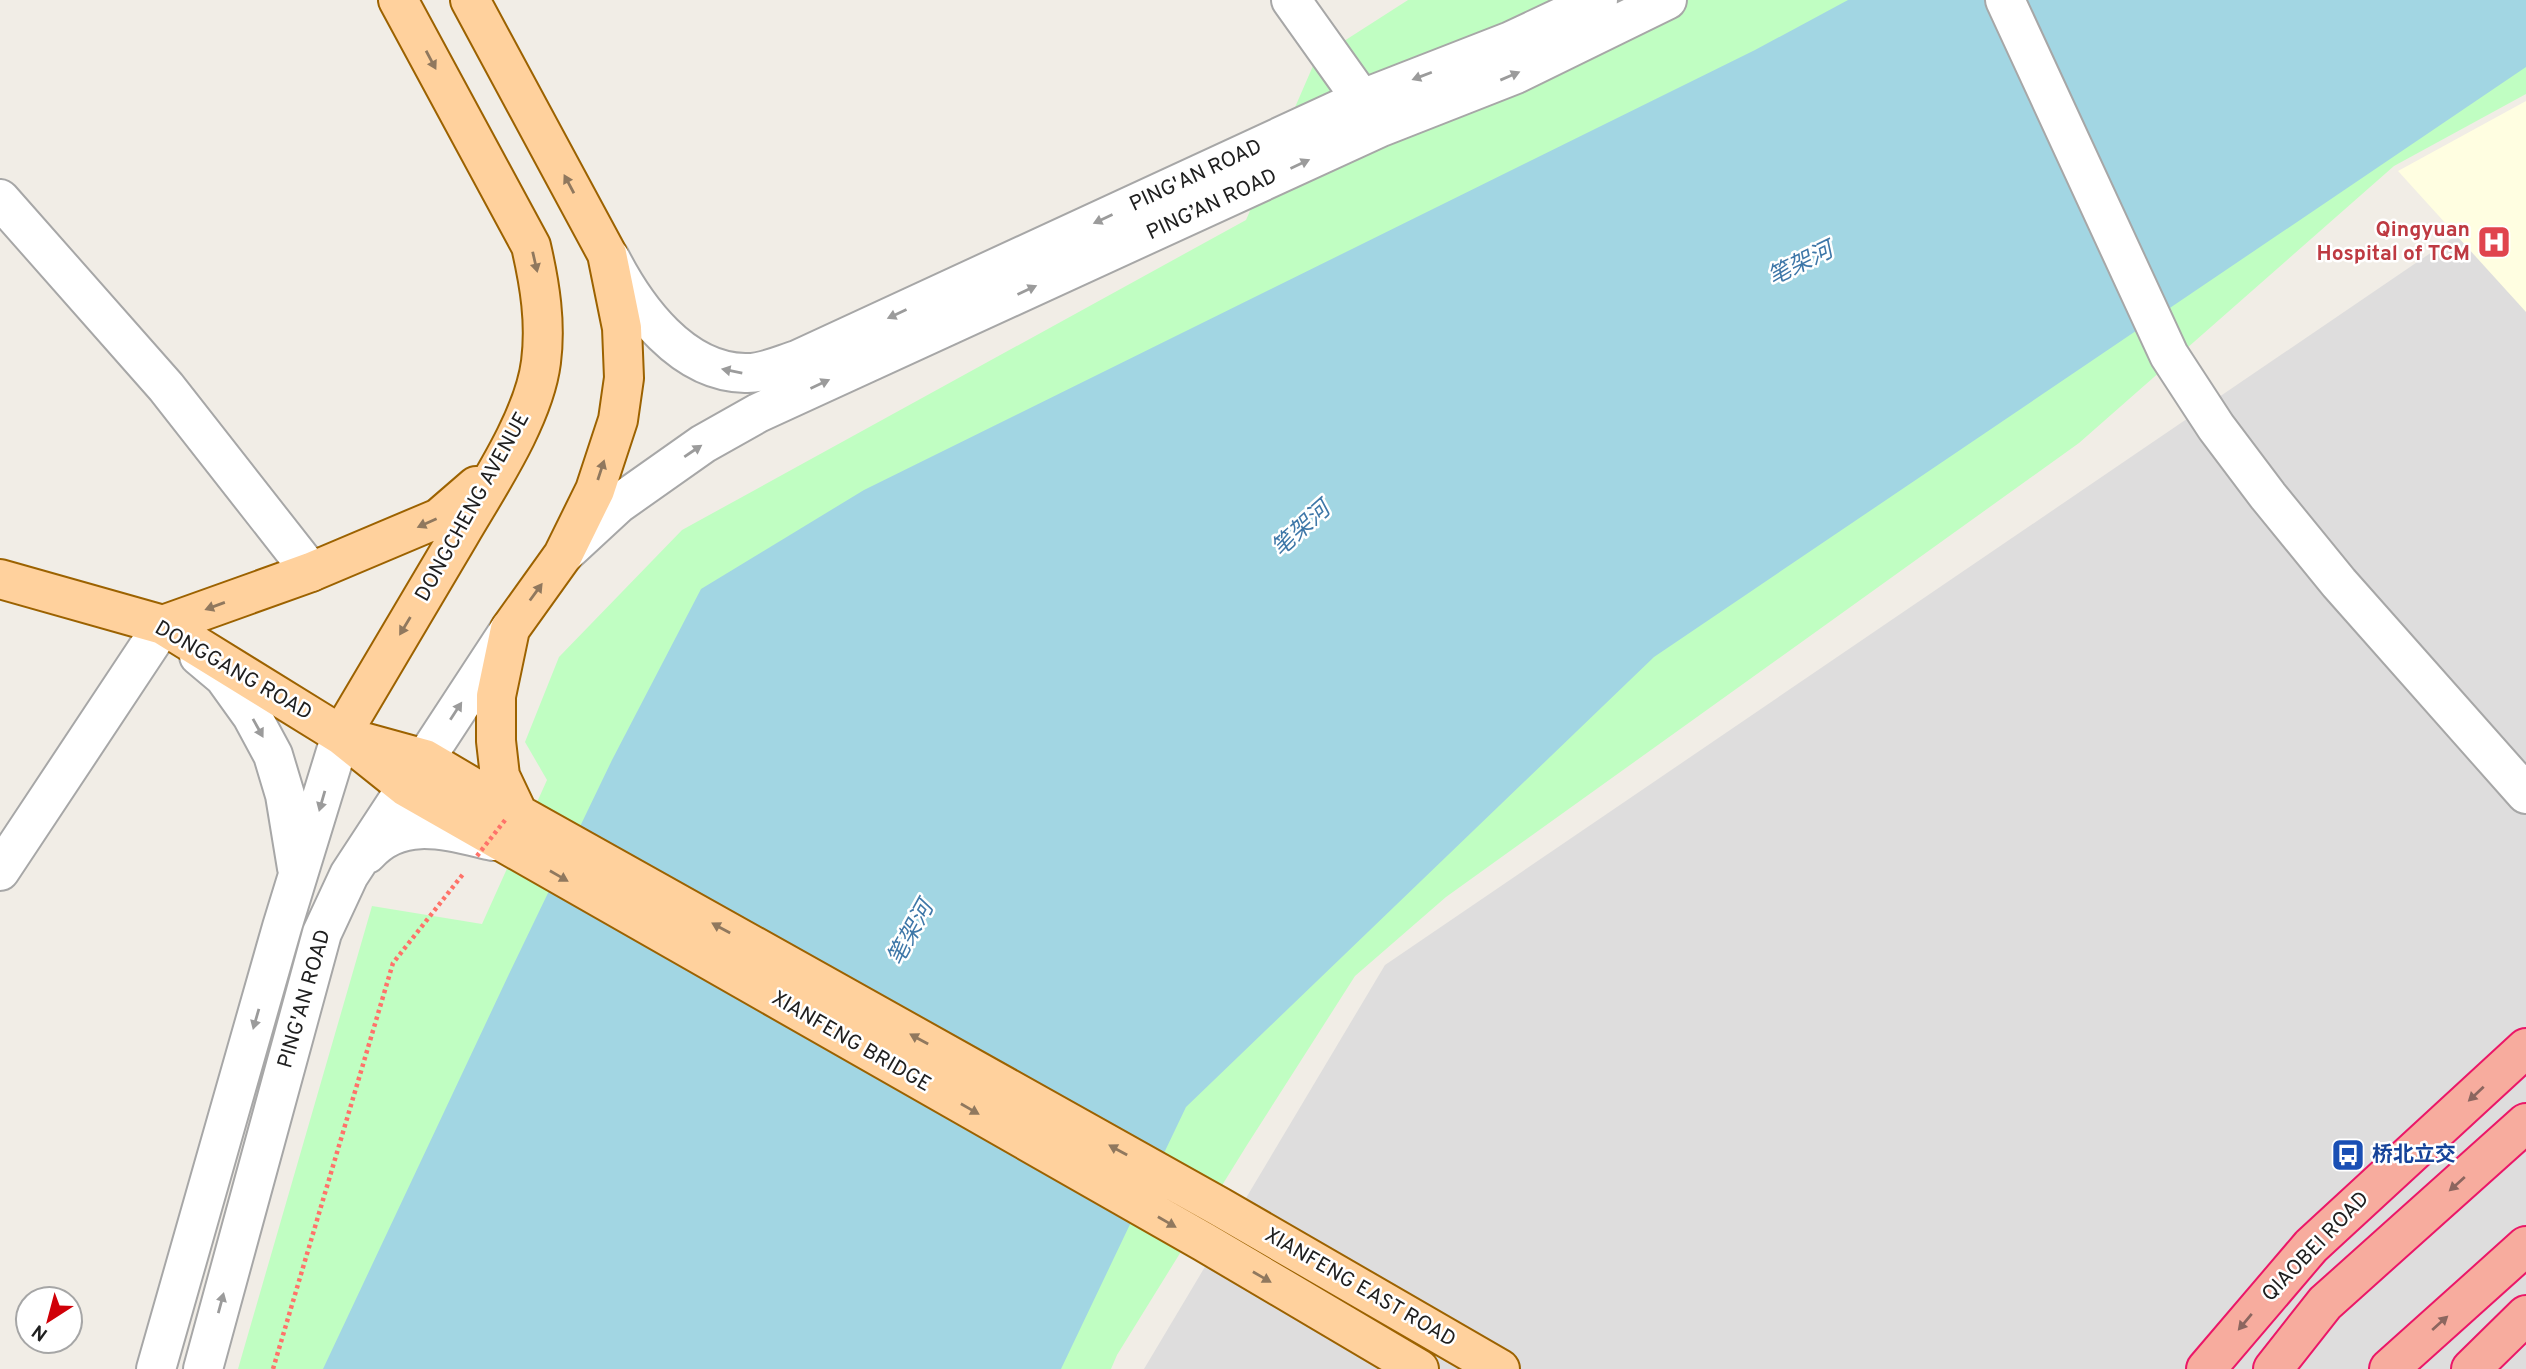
<svg xmlns="http://www.w3.org/2000/svg" width="2526" height="1369" font-family="Overpass,'Noto Sans SC',sans-serif">
  <rect width="100%" height="100%" fill="#f1ede6"/>
  <path fill="#dedddd" d="M2526,188V1369H1144L1385,965Z"/>
  <path fill="#fffee1" d="M2526,101V312L2398,171Z"/>
  <path fill="#c0fec2" d="M1408,0H2526V94L2394,166L2079,443L1446,897L1355,976L1247,1145L1117,1355L1111,1369H238L372,906L482,924L547,780L525,742L559,657L682,530L1246,220L1316,59Z"/>
  <path fill="#a2d6e3" d="M1848,0H2526V67L1654,657L1186,1107L1061,1369H323L509,974L612,760L701,589L864,490L1755,50Z"/>
  <g fill="none" stroke-linecap="round" stroke-linejoin="round">
    <defs>
      <path id="minor" d="M1291,0L1380,125
        M2005,0L2169,355L2216,427L2268,496L2339,583L2526,794
        M0,199L166,387L311,572
        M0,871L163,625"/>
      <path id="tertiary" d="M610,258C636,309 682,372 745,373C762,374 781,365 797,360L1362,99L1511,41L1598,0
        M565,553L618,504L703,444L758,413L1381,127L1516,74L1667,0
        M199,656L224,677L252,716L273,755L285,795L297,868
        M367,854C401,815 449,831 493,841
        M156,1369L282,927L341,735
        M203,1369L322,933L349,875L510,629"/>
      <path id="primary" d="M470,0L607,254L622,328L624,378L618,420L595,490L563,555L510,629L496,696V741L500,776L518,814
        M0,579L163,625L341,735L406,787L1204,1242L1419,1369
        M163,625L311,572L439,518L476,486
        M341,735C380,668 420,601 460,534C488,486 534,418 541,362C546,323 540,285 531,246L398,0
        M356,740L425,759L518,814L1220,1207L1500,1369"/>
      <path id="trunk" d="M2206,1369L2311,1246L2526,1048
        M2273,1369L2325,1303L2526,1123
        M2389,1369L2526,1246
        M2471,1369L2526,1315"/>
    </defs>
    <use href="#minor" stroke="#a7a7a7" stroke-width="42"/>
    <use href="#tertiary" stroke="#a7a7a7" stroke-width="42"/>
    <use href="#primary" stroke="#9c6200" stroke-width="42"/>
    <use href="#trunk" stroke="#eb1768" stroke-width="42"/>
    <path stroke="#ff7269" stroke-width="4.5" stroke-dasharray="3.5 3.5" stroke-linecap="butt" d="M273,1369L393,963L464,873"/>
    <use href="#minor" stroke="#fff" stroke-width="38"/>
    <use href="#tertiary" stroke="#fff" stroke-width="38"/>
    <use href="#primary" stroke="#ffd19d" stroke-width="38"/>
    <use href="#trunk" stroke="#f7ac9e" stroke-width="38"/>
    <path stroke="#ff7269" stroke-width="4.5" stroke-dasharray="3.5 3.5" stroke-linecap="butt" d="M477,856L506,819"/>
  </g>
  <defs><path id="oneway-solid" d="M-6-.8H1V-3.2L6.5 0L1 3.2V.8H-6Z" transform="scale(1.75)"/></defs>
  <g fill="#90785e">
    <use href="#oneway-solid" transform="translate(431 60) rotate(62)"/>
    <use href="#oneway-solid" transform="translate(569 184) rotate(-118)"/>
    <use href="#oneway-solid" transform="translate(535 262) rotate(77)"/>
    <use href="#oneway-solid" transform="translate(601 470) rotate(-72)"/>
    <use href="#oneway-solid" transform="translate(427 523) rotate(156)"/>
    <use href="#oneway-solid" transform="translate(536 592) rotate(-54)"/>
    <use href="#oneway-solid" transform="translate(215 606) rotate(160)"/>
    <use href="#oneway-solid" transform="translate(405 626) rotate(121)"/>
    <use href="#oneway-solid" transform="translate(559 876) rotate(30)"/>
    <use href="#oneway-solid" transform="translate(721 928) rotate(-151)"/>
    <use href="#oneway-solid" transform="translate(919 1039) rotate(-151)"/>
    <use href="#oneway-solid" transform="translate(970 1109) rotate(30)"/>
    <use href="#oneway-solid" transform="translate(1118 1150) rotate(-151)"/>
    <use href="#oneway-solid" transform="translate(1167 1222) rotate(30)"/>
    <use href="#oneway-solid" transform="translate(1262 1277) rotate(30)"/>
  </g>
  <g fill="#9b9b9b">
    <use href="#oneway-solid" transform="translate(1422 76) rotate(159)"/>
    <use href="#oneway-solid" transform="translate(1510 76) rotate(-23)"/>
    <use href="#oneway-solid" transform="translate(1300 164) rotate(-25)"/>
    <use href="#oneway-solid" transform="translate(1103 219) rotate(155)"/>
    <use href="#oneway-solid" transform="translate(1027 290) rotate(-25)"/>
    <use href="#oneway-solid" transform="translate(897 314) rotate(155)"/>
    <use href="#oneway-solid" transform="translate(732 371) rotate(-169)"/>
    <use href="#oneway-solid" transform="translate(820 384) rotate(-25)"/>
    <use href="#oneway-solid" transform="translate(693 451) rotate(-34)"/>
    <use href="#oneway-solid" transform="translate(456 711) rotate(-57)"/>
    <use href="#oneway-solid" transform="translate(258 728) rotate(61)"/>
    <use href="#oneway-solid" transform="translate(322 801) rotate(106)"/>
    <use href="#oneway-solid" transform="translate(256 1019) rotate(106)"/>
    <use href="#oneway-solid" transform="translate(221 1303) rotate(-75)"/>
  </g>
  <g fill="#8c665f">
    <use href="#oneway-solid" transform="translate(2476 1094) rotate(137)"/>
    <use href="#oneway-solid" transform="translate(2457 1184) rotate(138)"/>
    <use href="#oneway-solid" transform="translate(2245 1322) rotate(130)"/>
    <use href="#oneway-solid" transform="translate(2440 1323) rotate(-42)"/>
  </g>
  <defs>
    <symbol id="hospital-square" viewBox="-11 -11 22 22"><rect x="-9" y="-9" width="18" height="18" rx="4" fill="#e0444e" stroke="#fff"/><path d="M-5-5h3v3.5h4V-5h3V5h-3V1.5h-4V5h-3Z" fill="#fff"/></symbol>
    <symbol id="bus-square" viewBox="-11 -11 22 22"><rect x="-9" y="-9" width="18" height="18" rx="4" fill="#1a4fb4" stroke="#fff"/><path d="M-5-6H5V4H4V6H2V4H-2V6H-4V4H-5ZM-3.5-4V0h7V-4ZM-3.5 1.2v1.5H-2V1.2ZM2 1.2v1.5H3.5V1.2Z" fill="#fff"/></symbol>
  </defs>
  <g fill-rule="evenodd">
    <use href="#hospital-square" x="2475" y="223" width="38" height="38"/>
    <use href="#bus-square" x="2329" y="1136" width="38" height="38"/>
  </g>
  <g text-anchor="middle" dominant-baseline="central" stroke-width="5" stroke-linejoin="round" paint-order="stroke">
    <g font-size="21" fill="#202020" stroke="#fff">
      <text transform="translate(1196 176) rotate(-25)">PING'AN ROAD</text>
      <text transform="translate(1212 205) rotate(-25)">PING’AN ROAD</text>
      <text transform="translate(473 507) rotate(-61)">DONGCHENG AVENUE</text>
      <text transform="translate(233 671) rotate(30)">DONGGANG ROAD</text>
      <text transform="translate(305 999) rotate(-74)">PING'AN ROAD</text>
      <text transform="translate(851 1042) rotate(30)">XIANFENG BRIDGE</text>
      <text transform="translate(2316 1247) rotate(-46)">QIAOBEI ROAD</text>
      <text transform="translate(1360 1288) rotate(30)">XIANFENG EAST ROAD</text>
    </g>
    <g font-size="21" font-weight="bold" fill="#be3a42" stroke="#fff" text-anchor="end">
      <text x="2470" y="230">Qingyuan<tspan x="2470" dy="24">Hospital of TCM</tspan></text>
    </g>
    <g font-size="21" font-weight="bold" fill="#164399" stroke="#fff" text-anchor="start">
      <text x="2372" y="1155">桥北立交</text>
    </g>
    <g font-size="23" font-style="italic" fill="#3e77a8" stroke="#fff">
      <text transform="translate(1801 265) rotate(-26)">笔架河</text>
      <text transform="translate(1302 530) rotate(-42)">笔架河</text>
      <text transform="translate(912 934) rotate(-61)">笔架河</text>
    </g>
  </g>
  <g transform="translate(49 1320) rotate(216)"><circle r="33" fill="#ffffff" stroke="#a6a6a6" stroke-width="2"/>
  <path d="M0-5L12 26L0 18L-12 26Z" fill="#d00008"/>
  <text y="-10" font-size="19" font-weight="bold" text-anchor="middle" fill="#202020">N</text>
  </g>
</svg>
